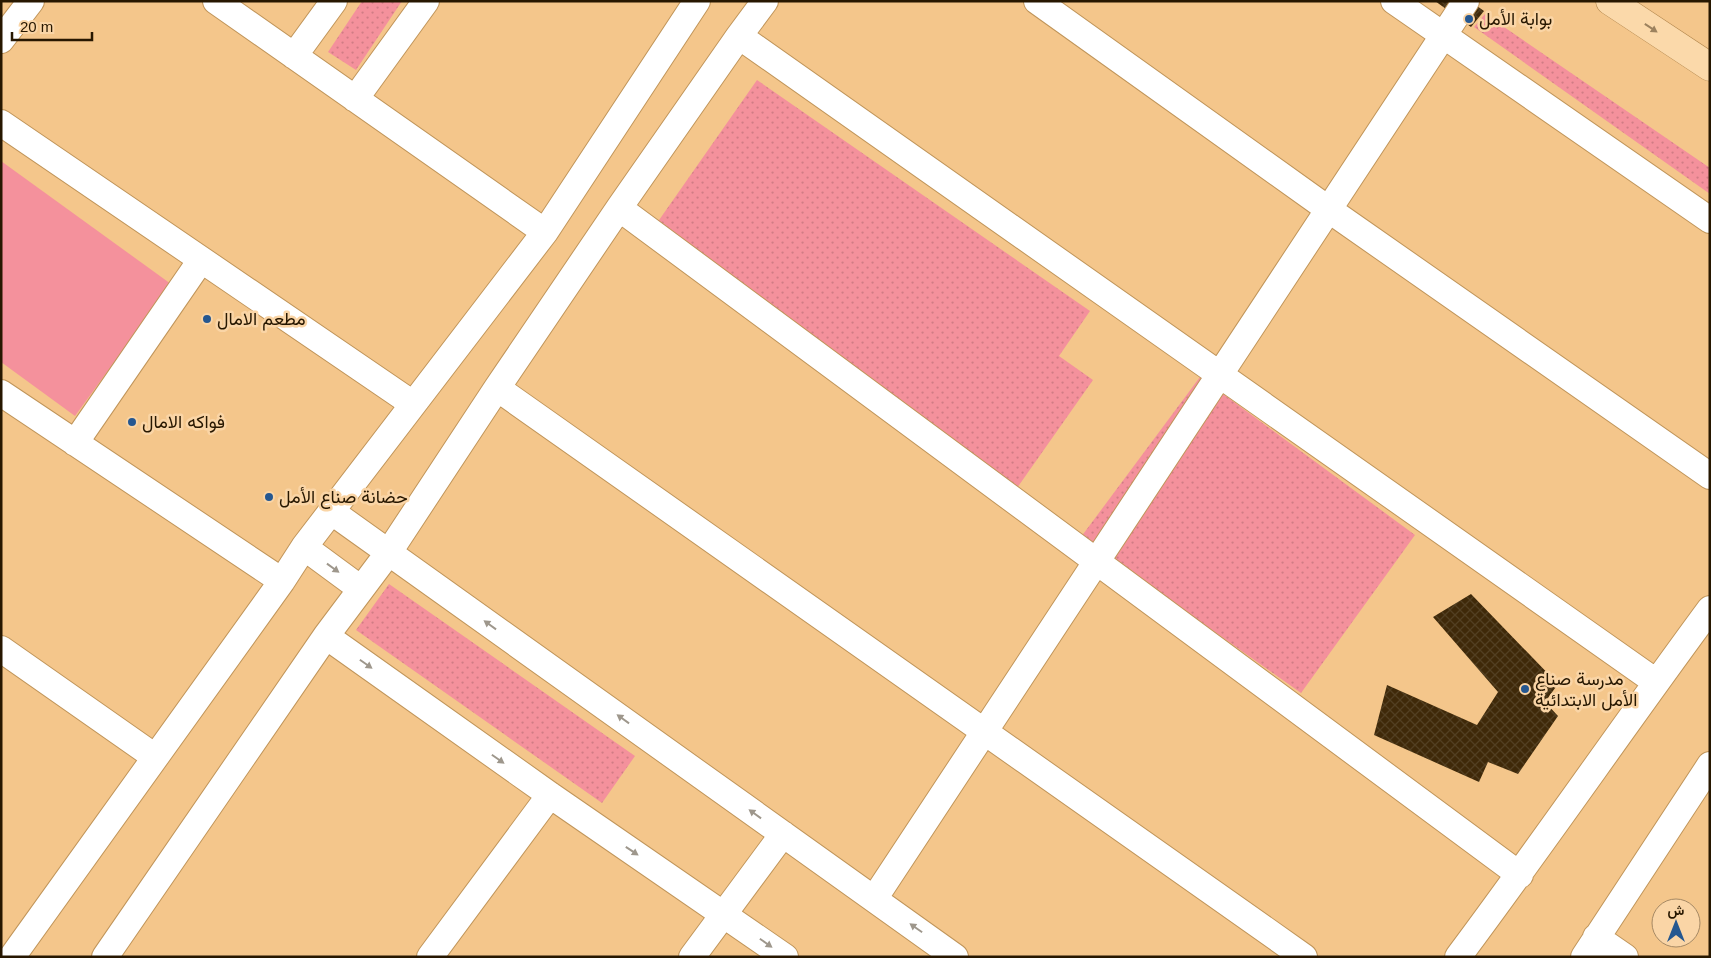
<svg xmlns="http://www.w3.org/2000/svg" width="1711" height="958" font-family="Helvetica,Vazirmatn,sans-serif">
  <defs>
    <pattern id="grass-dots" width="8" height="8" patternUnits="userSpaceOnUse" patternTransform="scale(1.25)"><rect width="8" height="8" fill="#f4919c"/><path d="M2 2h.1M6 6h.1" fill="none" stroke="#d17c85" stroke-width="1.8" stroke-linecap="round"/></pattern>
    <pattern id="building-cross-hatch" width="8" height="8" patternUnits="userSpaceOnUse" patternTransform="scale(1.25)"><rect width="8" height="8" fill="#3f2909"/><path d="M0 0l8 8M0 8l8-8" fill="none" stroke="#523f22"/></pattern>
  </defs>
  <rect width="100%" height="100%" fill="#f4c68b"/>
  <path fill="url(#grass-dots)" d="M362,1H402L356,70L328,52Z
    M1485,14L1710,168V194L1474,27Z
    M757,80L1090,311L1059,356L1093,380L1017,488L650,233Z
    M1200,377L1415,535L1301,693L1081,537Z
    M389,584L635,756L602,803L356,630Z"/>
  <path fill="#f4919c" d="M1,161L171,284L75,416L1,362Z"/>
  <path fill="url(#building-cross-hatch)" d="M1435,1H1470L1484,11L1471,27Z
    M1471,594L1558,684L1545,702L1558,716L1518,774L1488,762L1479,782L1374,735L1387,685L1477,725L1498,692L1433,617Z"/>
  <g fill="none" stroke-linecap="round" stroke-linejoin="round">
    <defs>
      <path id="street" d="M216,1L545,232
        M1037,1L1328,209L1710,476
        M1394,1L1710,220
        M739,36L1656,682
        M1,40L31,1
        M294,56L334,1
        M355,99L426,1
        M1,123L413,404
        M619,208L1520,875
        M497,388L1304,957
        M1,393L282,581
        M75,443L201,260
        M332,512L955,957
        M304,547L361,589
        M326,636L550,795L785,957
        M1,649L155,757
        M874,899L1466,1
        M1596,937L1625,957
        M12,957L282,581L304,547L545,232L697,1
        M105,957L326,636L389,552L497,388L619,208L739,36L765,1
        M430,957L550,795
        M692,957L783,834
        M1458,957C1544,842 1625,724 1710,609
        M1584,957L1710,765"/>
      <path id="primary" d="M1610,1L1710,67"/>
    </defs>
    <use href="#street" stroke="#c0955a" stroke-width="28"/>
    <use href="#primary" stroke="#b0844a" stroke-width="29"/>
    <use href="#street" stroke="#fff" stroke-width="26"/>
    <use href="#primary" stroke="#fbd9aa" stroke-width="28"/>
  </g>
  <defs><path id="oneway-solid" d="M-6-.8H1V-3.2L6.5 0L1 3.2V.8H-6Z" transform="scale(1.25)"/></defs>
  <use fill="#9c825e" href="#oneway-solid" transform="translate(1651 28) rotate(34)"/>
  <g fill="#9e978c">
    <use href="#oneway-solid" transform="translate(333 568) rotate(36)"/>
    <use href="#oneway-solid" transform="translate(490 625) rotate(-144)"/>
    <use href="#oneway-solid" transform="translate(366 664) rotate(35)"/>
    <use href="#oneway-solid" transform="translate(623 719) rotate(-144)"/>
    <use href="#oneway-solid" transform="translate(498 759) rotate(35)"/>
    <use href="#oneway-solid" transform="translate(755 814) rotate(-144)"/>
    <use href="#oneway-solid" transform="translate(632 851) rotate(34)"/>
    <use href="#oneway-solid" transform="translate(916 928) rotate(-145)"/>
    <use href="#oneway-solid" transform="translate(766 943) rotate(35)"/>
  </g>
  <g fill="#255790" stroke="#fad5a6" stroke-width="2">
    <circle cx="1469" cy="19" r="5"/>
    <circle cx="207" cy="319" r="5"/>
    <circle cx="132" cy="422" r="5"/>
    <circle cx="269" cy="497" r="5"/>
    <circle cx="1525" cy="689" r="5"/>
  </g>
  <g text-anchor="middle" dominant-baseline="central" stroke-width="5" stroke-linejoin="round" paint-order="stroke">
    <g font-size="18" fill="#271700" stroke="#fad5a6" text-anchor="start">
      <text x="1479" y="19">بوابة الأمل</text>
      <text x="217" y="319">مطعم الامال</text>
      <text x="142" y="422">فواكه الامال</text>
      <text x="279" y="497">حضانة صناع الأمل</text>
      <text x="1535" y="679">مدرسة صناع<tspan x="1535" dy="21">الأمل الابتدائية</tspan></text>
    </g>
  </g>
  <rect width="1711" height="958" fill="none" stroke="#271700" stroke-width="5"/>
  <g transform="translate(1676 923)"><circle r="24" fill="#fad5a6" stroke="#a68964"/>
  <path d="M0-4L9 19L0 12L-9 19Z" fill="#255790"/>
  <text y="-8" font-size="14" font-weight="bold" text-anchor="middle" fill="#271700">ش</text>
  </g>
  <path d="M12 32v8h80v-8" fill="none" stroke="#271700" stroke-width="2.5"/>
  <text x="20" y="32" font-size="15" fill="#271700" stroke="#fad5a6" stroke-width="4" paint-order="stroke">20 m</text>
</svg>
